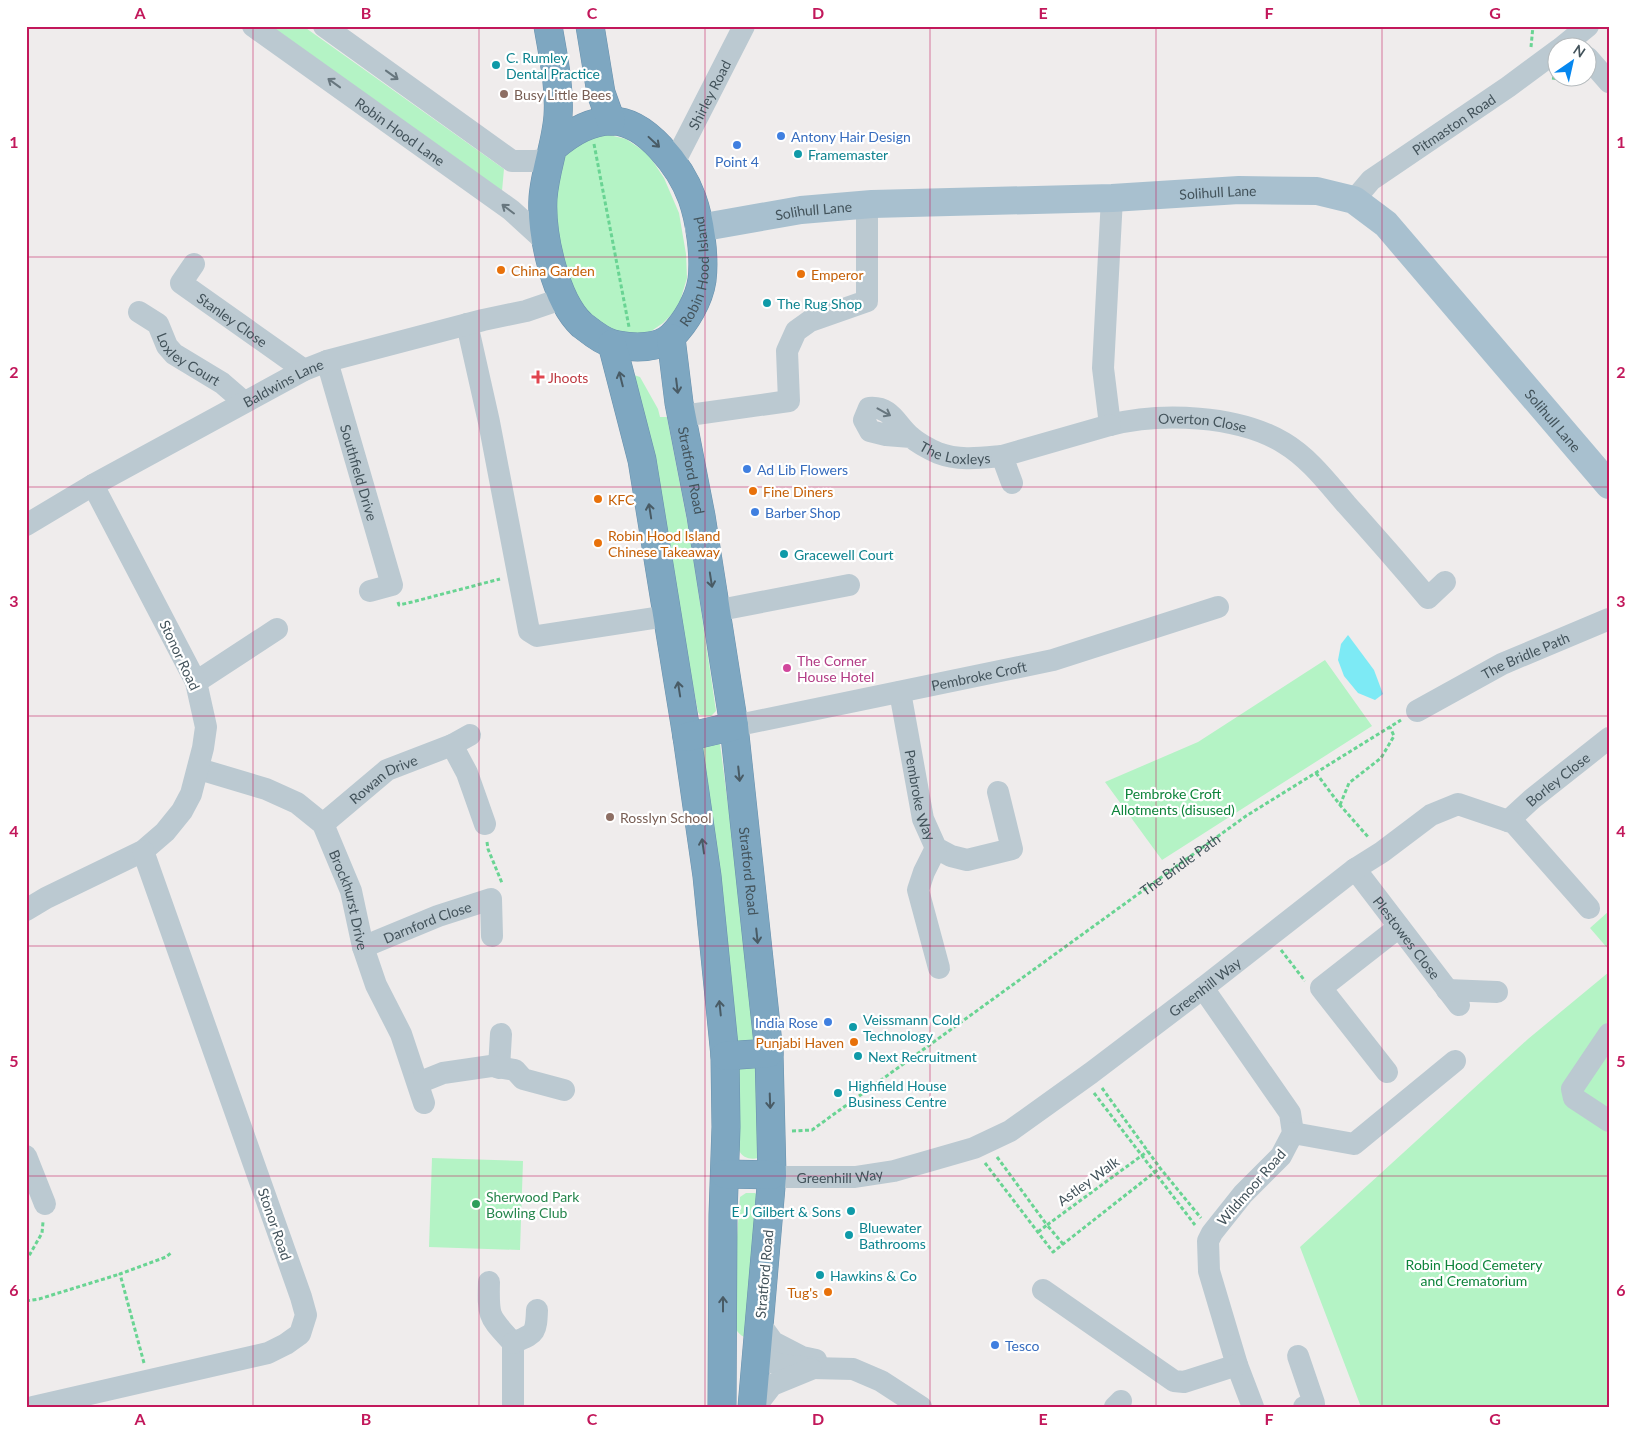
<svg xmlns="http://www.w3.org/2000/svg" width="1635" height="1433" font-family="Lato,sans-serif">
  <rect width="100%" height="100%" fill="#efecec"/>
  <path fill="#b4f3c5" d="M267,26H303L504,169L502,191Z
    M605,134L626,139L648,154L664,178L679,213L686,254L687,278L678,308L663,323L644,336L626,334L603,328L582,308L561,256L556,211L557,175L562,161L574,144Z
    M634,375L640,377L658,409L660,417H667L690,536L716,711L711,716L700,715L698,712Z
    M1325,660L1372,726L1162,860L1105,782L1198,742Z
    M708,741L720,744L759,1040L733,1047L699,748Z
    M1609,911V950L1590,928Z
    M1609,972V1407H1361L1300,1247L1528,1039Z
    M756,1066L758,1158C751,1160 742,1158 739,1150L736,1068Z
    M432,1158L523,1161L520,1250L429,1247Z
    M746,1193H755L760,1198L748,1339C738,1335 734,1328 731,1318L740,1197Z"/>
  <path fill="#7deaf5" d="M1348,635L1374,670L1383,694L1375,700L1358,693L1344,676L1338,660L1341,644Z"/>
  <g fill="none" stroke-linecap="round" stroke-linejoin="round">
    <defs>
      <g id="highway">
        <path id="s21" d="M548,26C553,56 560,86 558,116C556,144 545,170 543,198C541,234 555,300 582,325C586,328 590,331 594,334C601,339 609,344 618,345C634,348 659,349 672,336C686,322 699,300 702,280C705,256 700,220 692,198C681,168 646,120 611,121C589,121 569,134 554,147"/>
        <path d="M590,26L601,93L611,121"/>
        <path id="s22" d="M671,338L679,403L701,516L734,726L769,1053L772,1175L752,1407"/>
        <path d="M612,344L642,460L687,737L707,876L725,1056L726,1127L723,1215L722,1407"/>
        <path d="M687,737L734,726"/>
        <path d="M725,1056L769,1053"/>
        <path d="M725,1174L772,1175"/>
      </g>
    </defs>
    <use href="#highway" stroke="#6991ad" stroke-width="29"/>
    <g stroke="#69d493" stroke-width="3" stroke-dasharray="4 2.5" stroke-linecap="butt">
      <path d="M1531,47L1533,26"/>
      <path d="M1552,78L1583,81"/>
      <path d="M594,144L629,327"/>
      <path d="M398,602L399,605L412,602L500,579"/>
      <path d="M1316,773L1340,805L1369,838"/>
      <path d="M1340,805L1349,783L1381,758L1394,736L1390,727"/>
      <path d="M487,842L488,849L502,883"/>
      <path d="M1281,950L1305,981"/>
      <path d="M1102,1088L1160,1168L1201,1218"/>
      <path d="M1094,1093L1195,1225"/>
      <path id="s1" d="M792,1131L812,1130L1246,816L1401,720"/>
      <path d="M997,1157L1047,1225L1148,1151"/>
      <path d="M985,1163L1053,1252L1160,1168"/>
      <path d="M1038,1232L1047,1225L1063,1244"/>
      <path d="M26,1261L42,1233L43,1222"/>
      <path d="M26,1301L39,1299L120,1274"/>
      <path d="M144,1363L120,1274L166,1257L172,1252"/>
    </g>
    <g stroke="#bbc9d1" stroke-width="22">
      <path id="s2" d="M253,26L511,210L545,241"/>
      <path d="M324,26L512,161H536L550,159"/>
      <path d="M1561,48L1588,26"/>
      <path d="M1588,58L1609,82"/>
      <path id="s3" d="M673,165L744,26"/>
      <path id="s4" d="M1112,198L1103,368L1110,425C1161,412 1238,415 1284,443C1309,458 1327,482 1346,504C1374,535 1401,566 1428,598L1445,582"/>
      <path id="s5" d="M1354,200L1371,180L1508,87L1558,50"/>
      <path id="s6" d="M194,264L181,283L304,370"/>
      <path id="s7" d="M139,312L158,324L167,346L174,354L222,383L244,402"/>
      <path d="M467,324L489,422L529,631L537,636L667,616"/>
      <path id="s8" d="M327,361L392,585L370,591"/>
      <path d="M682,416L789,401L787,351L796,331L810,321L867,301V204"/>
      <path id="s9" d="M911,437L886,435L870,431L864,420L869,408C892,406 896,425 911,437C918,443 929,449 938,453C959,461 980,458 1002,456"/>
      <path d="M1012,483L1002,456L1110,425"/>
      <path id="s10" d="M26,525L93,485L304,370L327,361L483,320L526,311L564,298"/>
      <path d="M715,611L849,585"/>
      <path d="M196,682L277,629"/>
      <path id="s11" d="M900,692L923,819L936,848L951,856L967,860L1012,849L998,792"/>
      <path id="s12" d="M1417,711L1502,664L1609,619"/>
      <path id="s13" d="M734,726L1053,660L1218,607"/>
      <path d="M452,745L470,735"/>
      <path id="s14" d="M199,769L266,789L297,803L323,824L351,891L363,947L376,985L401,1034L424,1103"/>
      <path id="s15" d="M1508,821L1532,799L1609,738"/>
      <path id="s16" d="M323,824L387,770L452,745L467,773L485,824"/>
      <path d="M936,848L924,872L918,890L939,968"/>
      <path id="s17" d="M1355,869L1459,1005"/>
      <path d="M26,910L46,898L143,851L165,832L182,811L191,794L203,748L206,727L196,682L93,485"/>
      <path id="s18" d="M363,947L438,916L491,899L492,936"/>
      <path d="M1203,988L1290,1113L1293,1133L1281,1156L1243,1194L1212,1233L1208,1241L1209,1271L1237,1365L1253,1407"/>
      <path d="M1447,990L1497,992"/>
      <path d="M1609,1034L1572,1089L1574,1098L1609,1121"/>
      <path d="M499,1068L501,1034"/>
      <path d="M1387,1072L1321,988L1399,927"/>
      <path d="M418,1083L443,1073L491,1066L515,1070L523,1079L564,1090"/>
      <path d="M1293,1133L1354,1144L1455,1061"/>
      <path d="M26,1156L45,1204"/>
      <path id="s19" d="M772,1175L783,1177H855L894,1171L974,1148L1010,1131L1091,1073L1203,988L1355,869L1382,852L1431,815L1458,804L1514,823L1589,908"/>
      <path d="M489,1282C488,1319 489,1316 513,1343V1407"/>
      <path d="M1043,1290L1174,1381L1184,1382L1237,1365"/>
      <path d="M760,1324L773,1342L802,1357L816,1360"/>
      <path d="M513,1343C535,1333 536,1335 537,1310"/>
      <path d="M1298,1356L1314,1403L1304,1407"/>
      <path d="M757,1357L781,1365L812,1368L853,1369L881,1381L921,1407"/>
      <path d="M33,1407L268,1353L286,1344L300,1334L306,1315L301,1297L143,851"/>
      <path d="M755,1407L772,1385L811,1369"/>
      <path d="M1115,1407L1121,1401"/>
    </g>
    <path stroke="#a8c0cf" stroke-width="28" id="s20" d="M699,228L801,210L872,204L1112,198L1239,190L1317,191L1354,200L1386,224L1609,485"/>
    <use href="#highway" stroke="#7ea7c1" stroke-width="28"/>
  </g>
  <defs><path id="oneway-shaft" d="M-6 0H5M1.5-3L5.5 0L1.5 3" fill="none" stroke-width="1.6" stroke-linecap="round" stroke-linejoin="round" transform="scale(1.25)"/></defs>
  <g stroke="#67767e">
    <use href="#oneway-shaft" transform="translate(392 75) rotate(36)"/>
    <use href="#oneway-shaft" transform="translate(334 83) rotate(-144)"/>
    <use href="#oneway-shaft" transform="translate(508 209) rotate(-143)"/>
    <use href="#oneway-shaft" transform="translate(884 412) rotate(29)"/>
  </g>
  <g stroke="#495b65">
    <use href="#oneway-shaft" transform="translate(654 142) rotate(43)"/>
    <use href="#oneway-shaft" transform="translate(621 379) rotate(-104)"/>
    <use href="#oneway-shaft" transform="translate(677 386) rotate(83)"/>
    <use href="#oneway-shaft" transform="translate(650 511) rotate(-99)"/>
    <use href="#oneway-shaft" transform="translate(711 580) rotate(81)"/>
    <use href="#oneway-shaft" transform="translate(679 689) rotate(-99)"/>
    <use href="#oneway-shaft" transform="translate(739 774) rotate(84)"/>
    <use href="#oneway-shaft" transform="translate(703 846) rotate(-98)"/>
    <use href="#oneway-shaft" transform="translate(757 936) rotate(84)"/>
    <use href="#oneway-shaft" transform="translate(720 1008) rotate(-96)"/>
    <use href="#oneway-shaft" transform="translate(770 1101) rotate(88)"/>
    <use href="#oneway-shaft" transform="translate(723 1304) rotate(-90)"/>
  </g>
  <path fill="none" stroke="#c2185b" stroke-width="1" stroke-opacity="0.55" d="M253,26V1407M479,26V1407M705,26V1407M930,26V1407M1156,26V1407M1382,26V1407M26,257H1609M26,487H1609M26,716H1609M26,946H1609M26,1176H1609"/>
  <g fill="#0f9aa8" stroke="#fff" stroke-width="2">
    <circle cx="496" cy="65" r="5"/>
    <circle cx="798" cy="154" r="5"/>
    <circle cx="767" cy="303" r="5"/>
    <circle cx="784" cy="554" r="5"/>
    <circle cx="853" cy="1027" r="5"/>
    <circle cx="858" cy="1056" r="5"/>
    <circle cx="838" cy="1093" r="5"/>
    <circle cx="851" cy="1211" r="5"/>
    <circle cx="849" cy="1235" r="5"/>
    <circle cx="820" cy="1275" r="5"/>
  </g>
  <g fill="#8d6e63" stroke="#fff" stroke-width="2">
    <circle cx="504" cy="94" r="5"/>
    <circle cx="610" cy="817" r="5"/>
  </g>
  <g fill="#3f7fe0" stroke="#fff" stroke-width="2">
    <circle cx="781" cy="136" r="5"/>
    <circle cx="737" cy="145" r="5"/>
    <circle cx="747" cy="469" r="5"/>
    <circle cx="755" cy="512" r="5"/>
    <circle cx="828" cy="1022" r="5"/>
    <circle cx="995" cy="1345" r="5"/>
  </g>
  <g fill="#e8710a" stroke="#fff" stroke-width="2">
    <circle cx="501" cy="270" r="5"/>
    <circle cx="801" cy="274" r="5"/>
    <circle cx="753" cy="491" r="5"/>
    <circle cx="598" cy="499" r="5"/>
    <circle cx="598" cy="543" r="5"/>
    <circle cx="854" cy="1042" r="5"/>
    <circle cx="828" cy="1292" r="5"/>
  </g>
  <path fill="#e0444e" stroke="#fff" stroke-width="2" d="M535.5 369.5h5v5h5v5h-5v5h-5v-5h-5v-5h5z"/>
  <circle fill="#d1479c" stroke="#fff" stroke-width="2" cx="787" cy="668" r="5"/>
  <circle fill="#2e9e5b" stroke="#fff" stroke-width="2" cx="476" cy="1204" r="5"/>
  <g text-anchor="middle" dominant-baseline="central" stroke-width="4.5" stroke-linejoin="round" paint-order="stroke">
    <g font-size="14" fill="#0d838f" stroke="#fff" text-anchor="start">
      <text x="506" y="57">C. Rumley<tspan x="506" dy="16">Dental Practice</tspan></text>
      <text x="808" y="154">Framemaster</text>
      <text x="777" y="303">The Rug Shop</text>
      <text x="794" y="554">Gracewell Court</text>
      <text x="863" y="1019">Veissmann Cold<tspan x="863" dy="16">Technology</tspan></text>
      <text x="868" y="1056">Next Recruitment</text>
      <text x="848" y="1085">Highfield House<tspan x="848" dy="16">Business Centre</tspan></text>
      <text x="841" y="1211" text-anchor="end">E J Gilbert &amp; Sons</text>
      <text x="859" y="1227">Bluewater<tspan x="859" dy="16">Bathrooms</tspan></text>
      <text x="830" y="1275">Hawkins &amp; Co</text>
    </g>
    <g font-size="14" fill="#785e54" stroke="#fff" text-anchor="start">
      <text x="514" y="94">Busy Little Bees</text>
      <text x="620" y="817">Rosslyn School</text>
    </g>
    <g font-size="14" fill="#43535b" stroke="#fff">
      <text stroke="none"><textPath href="#s3" startOffset="79">Shirley Road</textPath></text>
      <text stroke="none"><textPath href="#s5" startOffset="126">Pitmaston Road</textPath></text>
      <text stroke="none"><textPath href="#s2" startOffset="181">Robin Hood Lane</textPath></text>
      <text stroke="none"><textPath href="#s20" startOffset="521">Solihull Lane</textPath></text>
      <text stroke="none"><textPath href="#s20" startOffset="116">Solihull Lane</textPath></text>
      <text stroke="none"><textPath href="#s21" startOffset="480">Robin Hood Island</textPath></text>
      <text stroke="none"><textPath href="#s6" startOffset="86">Stanley Close</textPath></text>
      <text stroke="none"><textPath href="#s7" startOffset="71">Loxley Court</textPath></text>
      <text stroke="none"><textPath href="#s10" startOffset="294">Baldwins Lane</textPath></text>
      <text stroke="none"><textPath href="#s20" startOffset="956">Solihull Lane</textPath></text>
      <text stroke="none"><textPath href="#s4" startOffset="321">Overton Close</textPath></text>
      <text stroke="none"><textPath href="#s9" startOffset="169">The Loxleys</textPath></text>
      <text stroke="none"><textPath href="#s22" startOffset="134">Stratford Road</textPath></text>
      <text stroke="none"><textPath href="#s8" startOffset="116">Southfield Drive</textPath></text>
      <text transform="translate(180 655) rotate(65)">Stonor Road</text>
      <text stroke="none"><textPath href="#s12" startOffset="122">The Bridle Path</textPath></text>
      <text stroke="none"><textPath href="#s13" startOffset="250">Pembroke Croft</textPath></text>
      <text stroke="none"><textPath href="#s15" startOffset="65">Borley Close</textPath></text>
      <text stroke="none"><textPath href="#s16" startOffset="76">Rowan Drive</textPath></text>
      <text stroke="none"><textPath href="#s11" startOffset="105">Pembroke Way</textPath></text>
      <text stroke="none"><textPath href="#s1" startOffset="474">The Bridle Path</textPath></text>
      <text stroke="none"><textPath href="#s22" startOffset="539">Stratford Road</textPath></text>
      <text stroke="none"><textPath href="#s14" startOffset="218">Brockhurst Drive</textPath></text>
      <text stroke="none"><textPath href="#s18" startOffset="69">Darnford Close</textPath></text>
      <text stroke="none"><textPath href="#s17" startOffset="86">Plestowes Close</textPath></text>
      <text stroke="none"><textPath href="#s19" startOffset="488">Greenhill Way</textPath></text>
      <text stroke="none"><textPath href="#s19" startOffset="68">Greenhill Way</textPath></text>
      <text transform="translate(1088 1181) rotate(-36)">Astley Walk</text>
      <text transform="translate(1251 1187) rotate(-49)">Wildmoor Road</text>
      <text transform="translate(275 1224) rotate(71)">Stonor Road</text>
      <text transform="translate(764 1274) rotate(-85)">Stratford Road</text>
    </g>
    <g font-size="14" fill="#366cbe" stroke="#fff" text-anchor="start">
      <text x="791" y="136">Antony Hair Design</text>
      <text x="737" y="161" text-anchor="middle">Point 4</text>
      <text x="757" y="469">Ad Lib Flowers</text>
      <text x="765" y="512">Barber Shop</text>
      <text x="818" y="1022" text-anchor="end">India Rose</text>
      <text x="1005" y="1345">Tesco</text>
    </g>
    <g font-size="14" fill="#c56008" stroke="#fff" text-anchor="start">
      <text x="511" y="270">China Garden</text>
      <text x="811" y="274">Emperor</text>
      <text x="763" y="491">Fine Diners</text>
      <text x="608" y="499">KFC</text>
      <text x="608" y="535">Robin Hood Island<tspan x="608" dy="16">Chinese Takeaway</tspan></text>
      <text x="844" y="1042" text-anchor="end">Punjabi Haven</text>
      <text x="818" y="1292" text-anchor="end">Tug's</text>
    </g>
    <g font-size="14" fill="#be3a42" stroke="#fff" text-anchor="start">
      <text x="548" y="377">Jhoots</text>
    </g>
    <g font-size="14" fill="#b23c85" stroke="#fff" text-anchor="start">
      <text x="797" y="660">The Corner<tspan x="797" dy="16">House Hotel</tspan></text>
    </g>
    <g font-size="14" fill="#0d833a" stroke="#fff">
      <text x="1173" y="793">Pembroke Croft<tspan x="1173" dy="16">Allotments (disused)</tspan></text>
      <text x="1474" y="1264">Robin Hood Cemetery<tspan x="1474" dy="16">and Crematorium</tspan></text>
    </g>
    <g font-size="14" fill="#27864d" stroke="#fff" text-anchor="start">
      <text x="486" y="1196">Sherwood Park<tspan x="486" dy="16">Bowling Club</tspan></text>
    </g>
  </g>
  <rect width="1635" height="1433" fill="none" stroke="#ffffff" stroke-width="55"/>
  <g transform="translate(1572 62) rotate(34)"><circle r="24" fill="#ffffff" stroke="#b4babd"/>
  <path d="M0-4L9 19L0 12L-9 19Z" fill="#0687ef"/>
  <text y="-8" font-size="14" font-weight="bold" text-anchor="middle" fill="#43535b">N</text>
  </g>
  <rect x="28" y="28" width="1580" height="1378" fill="none" stroke="#c2185b" stroke-width="2"/>
  <g font-size="16" text-anchor="middle" font-weight="bold" fill="#c2185b">
    <text x="140" y="19">A</text>
    <text x="366" y="19">B</text>
    <text x="592" y="19">C</text>
    <text x="818" y="19">D</text>
    <text x="1043" y="19">E</text>
    <text x="1269" y="19">F</text>
    <text x="1495" y="19">G</text>
    <text x="14" y="148">1</text>
    <text x="1621" y="148">1</text>
    <text x="14" y="378">2</text>
    <text x="1621" y="378">2</text>
    <text x="14" y="607">3</text>
    <text x="1621" y="607">3</text>
    <text x="14" y="837">4</text>
    <text x="1621" y="837">4</text>
    <text x="14" y="1067">5</text>
    <text x="1621" y="1067">5</text>
    <text x="14" y="1296">6</text>
    <text x="1621" y="1296">6</text>
    <text x="140" y="1425">A</text>
    <text x="366" y="1425">B</text>
    <text x="592" y="1425">C</text>
    <text x="818" y="1425">D</text>
    <text x="1043" y="1425">E</text>
    <text x="1269" y="1425">F</text>
    <text x="1495" y="1425">G</text>
  </g>
</svg>
